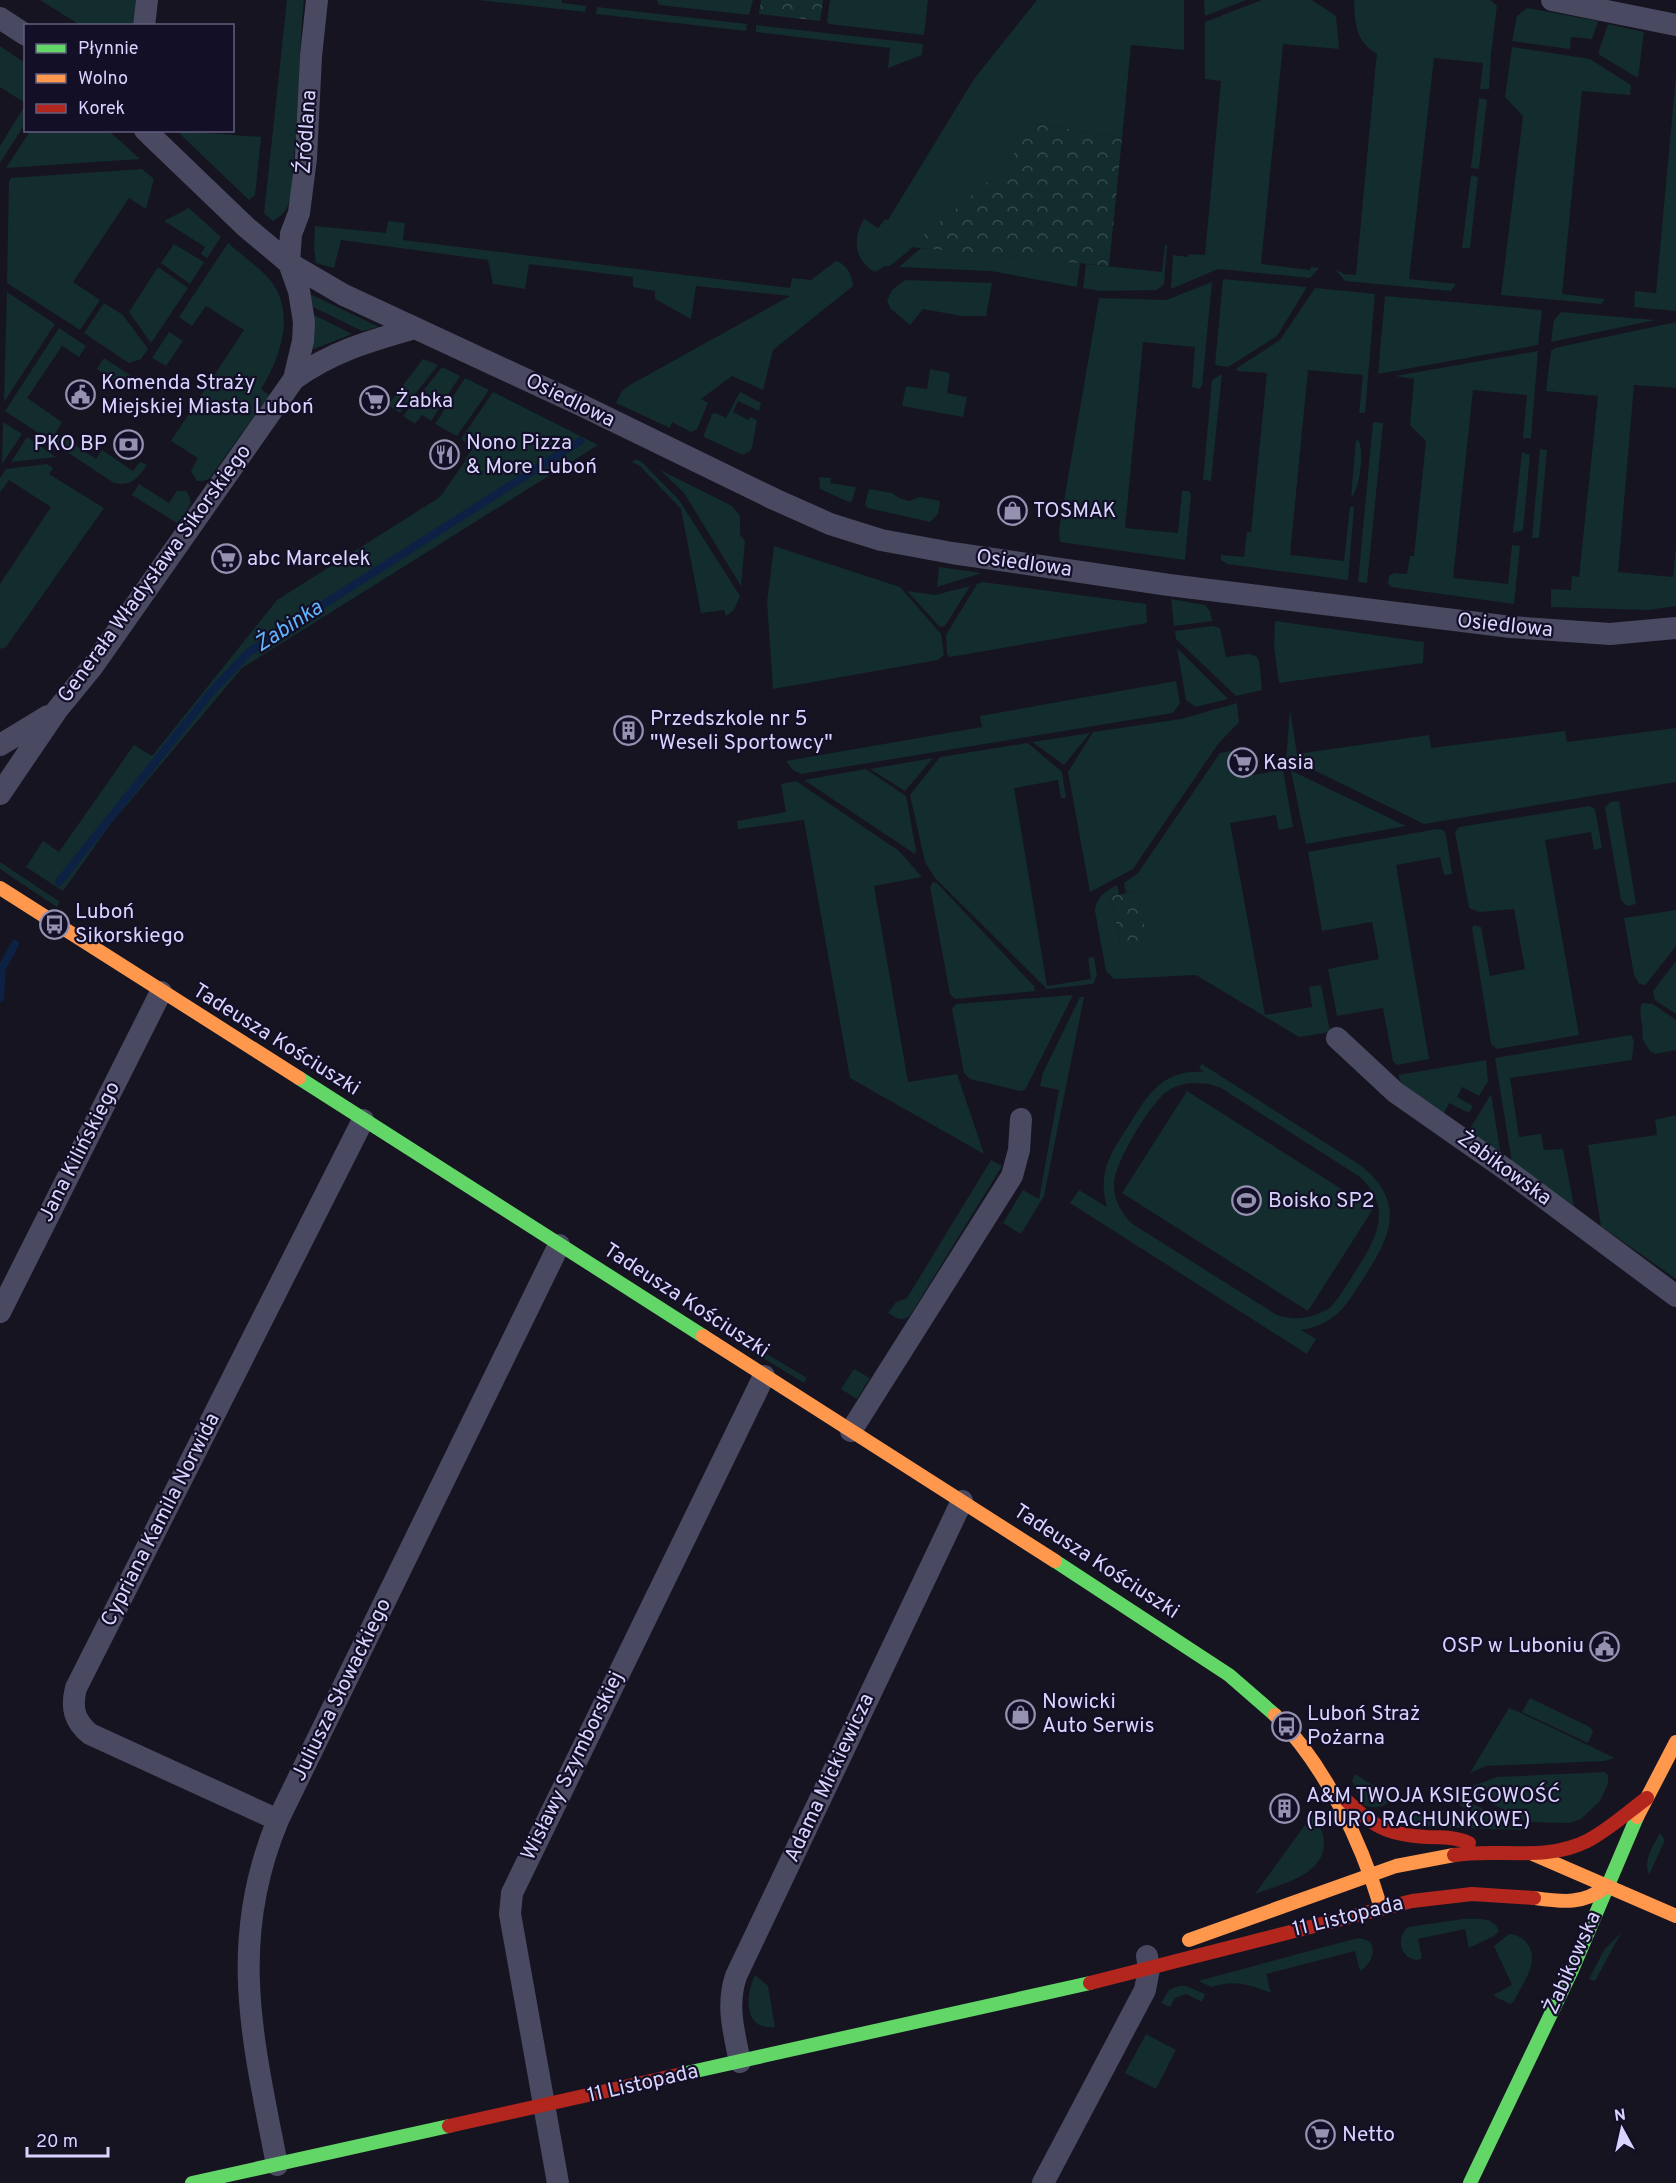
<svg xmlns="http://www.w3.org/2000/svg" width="1676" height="2183" font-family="Overpass,sans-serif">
  <defs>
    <pattern id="forest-crowns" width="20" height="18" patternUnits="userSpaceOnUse" patternTransform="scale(1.5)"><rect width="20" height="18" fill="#132c2d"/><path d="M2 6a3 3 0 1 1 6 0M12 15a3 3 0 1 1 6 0" fill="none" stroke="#354a4c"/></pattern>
  </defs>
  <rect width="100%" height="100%" fill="#161421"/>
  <path fill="#132c2d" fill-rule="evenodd" d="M40,0H136L133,25L92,26L90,24L80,25Z
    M287,0H304C298,56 300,112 293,167C292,180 292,196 287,208C284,214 279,217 273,221L264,213Z
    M478,0H562V3L586,6L585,12Z
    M657,0H753L749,15L659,5Z
    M830,0H928L924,35L829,24L827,22Z
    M1037,0H1184V50L1131,45L1122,138L1033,123L1006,168L910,247L912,248L890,266H885L875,272C854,260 852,239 864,219L878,228L885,219L888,220L974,79Z
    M1204,0H1246L1205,16Z
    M1262,0H1312L1336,16L1339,49L1283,44L1261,264L1310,270L1311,267L1319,268L1310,278L1218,269L1171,289L1173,255L1188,257L1189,254L1205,255L1221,81L1205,79V22Z
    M1354,0H1490L1497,6L1491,54L1489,89H1480L1483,63L1434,58L1409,279L1456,284L1451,291L1345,281L1335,269L1344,274L1356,275L1375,72L1377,54C1355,41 1355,23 1354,0Z
    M597,7L747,24L746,31L596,14Z
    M1527,8L1533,9L1598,21L1592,39L1571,37L1570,49L1512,41L1517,16Z
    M1608,24L1644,32L1638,78L1598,54Z
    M756,25L923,44L922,55L888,68L890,48L756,32Z
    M0,46L25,63V103L0,87Z
    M1512,47L1590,59L1631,85L1630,95L1582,91L1562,294L1605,299L1601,304L1501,295L1523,116L1505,97Z
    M1676,75V311L1634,307L1635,291L1656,293Z
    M1479,98L1487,100L1479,169L1471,168Z
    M25,105V124L0,163V146Z
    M30,131H109L140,159L6,168Z
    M181,131L261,137L255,195L249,200L180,134Z
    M142,169L154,179L146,209L129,198L73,282L100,300L80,330L7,283L9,181L11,178Z
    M1471,175L1478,177L1470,248H1462Z
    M189,208L221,237L207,258L201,254L205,247L164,221Z
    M388,221L405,223L403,240L790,288L792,278L811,280L836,261C847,264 852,275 853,286L773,350L763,390L732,376L701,399L708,403L697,429L691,432L672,422L670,428L616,403L622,391L628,386L790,296L696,286L691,319L655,299V291L633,287V277L529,264L525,289L493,284L488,260L341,240L334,268L316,263L314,248L315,226L386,233Z
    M228,243C241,255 258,266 270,280C296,312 281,357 261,389L269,395L209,479L203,481H197L191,471L198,458L171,441L244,330L206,306L192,326L179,317Z
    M174,244L204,262L190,284L161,263Z
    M1165,245H1167L1164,284L1157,290L1100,291L1083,288L1086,264L1162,272Z
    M921,248L1080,263L1077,287L991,271L899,267Z
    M158,267L188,288L151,343L129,312Z
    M1223,279L1307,287L1277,336L1228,367L1215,365Z
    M905,280L992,283L986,316H962L923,309L910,325L891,309L887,301L892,290Z
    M1212,282L1202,386L1199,389L1192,387L1195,347L1143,342L1125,528L1178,533L1182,491H1189L1191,495L1185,560L1060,542L1059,530L1099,298L1166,300Z
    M1315,288L1375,294L1365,413H1359L1363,375L1308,370L1290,555L1344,561L1350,507H1354L1348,580L1227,564L1221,560V555L1244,557L1247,532H1251L1267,373L1237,371V368L1280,340Z
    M7,292L55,324L4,402Z
    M310,294L379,327L362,331L313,307Z
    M1385,296L1542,310L1538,345L1378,374Z
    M104,303L123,315L148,349L141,359L129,363L84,333Z
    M1561,312L1655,320L1551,342L1554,320Z
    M314,315L352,334L311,350Z
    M1676,322V388L1634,385L1618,572L1673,577L1676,546V606L1648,610L1551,607V589L1571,590L1572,576L1579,577L1598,396L1546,391L1551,351L1555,348Z
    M59,328L86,346L79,357L62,346L27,398L62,422L56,432L96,459L102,450L133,471L140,462L147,465C138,478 131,487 114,483L5,411Z
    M169,332L183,341L166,366L152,358Z
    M1538,351L1531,438H1523L1527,395L1473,390L1453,578L1508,584L1512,545L1520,546L1514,604L1391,587L1388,583L1389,576L1394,573L1407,574L1410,556H1414L1426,441L1410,425L1414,379L1395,376Z
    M104,358L133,377L135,380L128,390L97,369Z
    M423,359L438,365L400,413L388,405Z
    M442,367L460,376L431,421L422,415L415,424L403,416Z
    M930,369L950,373L947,393L967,397L963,417L902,406L906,386L927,389Z
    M1222,374L1211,481L1203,480L1212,380Z
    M465,378L489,390L457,436L435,424Z
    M493,392L598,445L242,668L110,825L63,891L26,867L43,841L59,852L134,745L152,756L277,600L440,497L466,460L465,459L473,448L461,439Z
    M740,392L761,403L759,411L738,401L733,412L748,420L750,417L757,420L752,448L750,451L743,455L704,437V435L712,414L716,413L726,418Z
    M3,422L22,434L2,464Z
    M1373,422L1383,423L1367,583L1358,582Z
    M27,437L56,457L11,462Z
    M1356,440L1359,441C1364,454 1360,488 1351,498Z
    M1540,449L1547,450L1539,538H1532Z
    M1522,452L1530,455L1523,530L1513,533Z
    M636,459L642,462L679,500L740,596L734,610L726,616L724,610L701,613L681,509L640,466L632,462Z
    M47,464L53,468L49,474L104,508L6,647L0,649V584L51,507L9,480L0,492V478L6,469Z
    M660,470L732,506L740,516V534L745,541L741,586L684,493Z
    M819,477L831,478L830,483L856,487L852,501L849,502L820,489Z
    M139,484L169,503L177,491H186C197,504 185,512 177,523L132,495Z
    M869,489L892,493L899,498L909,501L920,497L940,501L938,514L930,522L868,508L865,505Z
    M774,546L900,587L941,634L944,655L938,660L773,689L767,602Z
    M939,567L982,573L937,587Z
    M982,582L1146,604L1147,623L950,657L947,654L946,635L977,584Z
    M970,586L945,626L940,627L907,591L935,595Z
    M1171,599L1205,605L1210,611L1212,621L1174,626Z
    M1275,621L1424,642L1423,663L1279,683L1274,646Z
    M1213,626L1220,628L1226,657L1249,654L1256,656L1259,661L1262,690L1236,696L1176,639L1175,631Z
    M1177,648L1228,699L1196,707L1186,700Z
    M1176,681L1180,703L1173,713L801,774L793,770L786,761L982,727L980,716Z
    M1237,703L1239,722L1218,744L1133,869L1090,892L1068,772L1093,732L1181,719Z
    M1290,710L1297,754L1429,735L1431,748L1565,731L1567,742L1676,728V782L1424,824L1293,760L1286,761Z
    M1090,733L1064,765L1032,742Z
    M1028,743L1062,772L1066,798H1061L1058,780L1014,788L1047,986L1091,979L1088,958L1094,957L1097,975L1093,984L1047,989L935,878L925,862L910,795L940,757Z
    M1231,751L1235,775L1251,772L1253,775L1283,770L1293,827L1279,830L1276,815L1230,823L1265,1015L1312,1007L1309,987L1321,985L1330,1032L1299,1037L1196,975L1114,979L1106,971L1095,911C1097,896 1105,892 1117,885L1119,894L1111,896L1121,949L1147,944L1138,891L1126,893L1124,883L1138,873L1220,753Z
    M933,758L905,791L870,769Z
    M866,769L906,796L916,850L915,854L804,780Z
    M1291,771H1292L1406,826L1306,844Z
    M796,781L899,851L922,877L874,886L908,1082L957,1074L984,1154L850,1078L804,820L738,829L737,821L786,812L781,784Z
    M1619,801L1636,904L1627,906L1621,900L1605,808L1610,802Z
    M1589,806L1595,809L1602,848L1594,850L1591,832L1545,840L1579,1035L1497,1049L1491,1044L1472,928L1474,925L1481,927L1490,976L1525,969L1514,909L1479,912L1469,908L1455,832L1459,827Z
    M1437,829L1443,830L1446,835L1452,874L1444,875L1440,857L1396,865L1429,1059L1397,1065L1393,1061L1383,1008L1337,1016L1328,969L1379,959L1372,922L1322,931L1308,852Z
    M0,862L60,902L57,907L0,869Z
    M933,882L937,883L1034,986L1035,991L955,999L950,994L930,887Z
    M1676,910V946L1647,983L1645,985L1639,984L1634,975L1624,918Z
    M1676,961V1014L1655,1000L1653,991Z
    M1073,995L1025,1090L1020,1091L970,1079L964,1073L952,1009L956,1004Z
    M1080,997H1084L1044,1196L1021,1234L1003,1223L1023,1190L1039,1199L1059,1090L1040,1086L1043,1073Z
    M1642,1003L1653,1004L1676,1020V1050L1655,1054L1650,1051L1642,1038C1645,1027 1637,1013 1642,1003Z
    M1631,1035L1634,1041L1632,1060L1510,1078L1519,1137L1541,1134L1544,1150L1563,1149L1574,1206L1512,1163L1495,1058Z
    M1486,1060L1488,1081L1479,1096L1462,1087L1457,1097L1473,1106L1469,1113L1449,1103L1443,1115L1401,1083L1398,1075Z
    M1202,1064L1360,1165C1408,1203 1390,1237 1363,1279C1345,1307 1336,1324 1301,1330L1316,1339L1307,1354L1070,1203L1079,1190L1107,1207C1097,1172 1111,1153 1129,1125C1148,1094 1163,1069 1204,1072L1199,1068ZM1191,1083L1210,1084L1221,1088L1360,1177C1393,1208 1377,1237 1357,1269C1348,1282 1341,1296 1330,1308C1312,1318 1295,1322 1275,1314L1131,1223C1121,1212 1114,1200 1114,1186C1113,1165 1149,1106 1165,1093C1173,1087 1181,1084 1191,1083Z
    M1187,1091L1373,1209L1308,1311L1122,1193Z
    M1491,1094L1501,1156L1468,1132Z
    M1676,1115V1279L1601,1226L1588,1145L1657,1135L1655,1120Z
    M991,1160L1002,1166L911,1314C903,1323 898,1319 888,1313L896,1302L907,1298Z
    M755,1347L807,1378L804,1383L752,1351Z
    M854,1369L870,1378L857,1399L841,1389Z
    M1530,1698L1590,1727L1593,1732L1588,1743L1522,1712Z
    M1509,1708L1521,1713L1615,1758L1604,1761L1486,1766L1470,1773Z
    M1605,1772L1608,1775V1784L1600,1801L1581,1819L1570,1823L1527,1822L1464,1789L1497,1777Z
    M1355,1774L1393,1798C1384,1808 1375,1809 1363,1805L1352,1781Z
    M1454,1795L1527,1830L1461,1828L1394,1824L1420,1813L1438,1824H1465L1472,1812L1451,1800Z
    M1313,1814C1317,1821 1321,1828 1323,1835C1332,1874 1281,1884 1255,1894Z
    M1660,1833L1665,1840L1649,1875C1643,1859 1653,1847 1660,1833Z
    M1463,1919C1476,1919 1494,1916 1499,1931L1494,1936L1469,1948L1465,1929L1418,1939L1422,1958L1418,1960C1401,1960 1395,1938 1408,1927Z
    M1621,1933L1595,1981L1589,1979L1604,1950Z
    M1509,1934C1523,1935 1533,1946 1532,1960C1532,1971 1519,1991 1514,2001L1510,2004L1494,1996L1495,1994L1512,1985L1494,1946Z
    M1354,1939C1379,1935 1377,1961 1360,1971L1355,1951L1266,1974L1271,1993C1251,1985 1233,1979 1212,1987L1198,1981Z
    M755,1975L768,1986L775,2027C743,2031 745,1995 755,1975Z
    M1179,1986H1186L1205,1994L1202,2002L1186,1994L1175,1998L1170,2007L1161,2003L1169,1990Z
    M1146,2034L1176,2050L1156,2089L1125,2073Z"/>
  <path fill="url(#forest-crowns)" d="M761,0H823L820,21L759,14Z
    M1033,123L1122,138L1109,266L909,247L1005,168Z
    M1138,891L1148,944L1121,949L1111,896Z"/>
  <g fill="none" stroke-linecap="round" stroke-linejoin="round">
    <path stroke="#0d2144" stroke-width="8" d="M59,882L212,691L249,652L580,441
      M0,998L2,968L15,944"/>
    <path stroke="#4a4962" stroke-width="22" d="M317,0L311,56L306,158L299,213L291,234L289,263L344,295L581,405L774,499L830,524L881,540L952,553L1169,585L1511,627L1610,634L1676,628
      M1552,0L1676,25
      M0,18L26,35
      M144,26L147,0
      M294,379C333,351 370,341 415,328
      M0,745L48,716
      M0,794L57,710L93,666L294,379L303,341L304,322L299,291L289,263L246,227L145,130
      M1337,1038L1395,1092L1508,1171L1676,1296
      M0,1312L161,992
      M851,1431L1012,1176L1019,1150L1021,1119
      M278,1820L90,1734C74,1721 71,1707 76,1688L363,1120
      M740,2062C734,2032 726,2006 736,1976L962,1501
      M277,2165C253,2041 227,1942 278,1820L559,1245
      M558,2183L510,1914L512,1893L764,1376
      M1043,2183L1145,1990L1149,1969L1147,1956"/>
    <path stroke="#63d668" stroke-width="14" d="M299,1078L703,1336
      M1055,1561L1229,1675L1275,1715
      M682,2074L1090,1983
      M192,2183L449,2126
      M1470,2183L1572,1970L1637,1817"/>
    <path stroke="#ff974d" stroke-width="14" d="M0,888L299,1078
      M703,1336L1055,1561
      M1275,1715C1325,1765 1361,1841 1381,1908
      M1637,1817L1676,1742
      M1533,1854L1676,1916
      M1534,1898C1563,1902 1583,1905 1607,1886
      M1189,1940L1396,1866L1454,1855"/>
    <path stroke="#b3261e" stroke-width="14" d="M1344,1798C1372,1826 1387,1835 1427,1837C1441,1837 1456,1837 1469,1843
      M1454,1855C1497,1848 1546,1862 1587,1841C1607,1831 1628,1812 1647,1798
      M1090,1983L1412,1901L1472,1894L1534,1898
      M449,2126L682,2074"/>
  </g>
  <defs>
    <symbol id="civic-ring" viewBox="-11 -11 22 22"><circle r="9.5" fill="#130f26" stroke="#9591b1" stroke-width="1.5"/><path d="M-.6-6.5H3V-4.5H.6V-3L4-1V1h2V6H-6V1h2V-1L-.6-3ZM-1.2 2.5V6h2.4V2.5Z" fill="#9591b1"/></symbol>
    <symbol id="supermarket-ring" viewBox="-11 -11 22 22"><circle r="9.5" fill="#130f26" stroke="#9591b1" stroke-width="1.5"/><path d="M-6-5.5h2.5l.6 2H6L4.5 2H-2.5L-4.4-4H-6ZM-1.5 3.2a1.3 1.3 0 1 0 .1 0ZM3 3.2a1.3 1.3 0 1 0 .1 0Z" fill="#9591b1"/></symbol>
    <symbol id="bank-ring" viewBox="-11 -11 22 22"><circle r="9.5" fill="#130f26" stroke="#9591b1" stroke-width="1.5"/><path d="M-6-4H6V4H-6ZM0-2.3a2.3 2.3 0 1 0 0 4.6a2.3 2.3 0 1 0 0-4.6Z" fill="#9591b1"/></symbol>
    <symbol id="restaurant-ring" viewBox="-11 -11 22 22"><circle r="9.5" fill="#130f26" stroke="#9591b1" stroke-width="1.5"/><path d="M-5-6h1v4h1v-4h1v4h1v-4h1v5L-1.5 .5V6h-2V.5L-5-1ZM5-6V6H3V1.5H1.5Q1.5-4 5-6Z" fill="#9591b1"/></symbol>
    <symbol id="shop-ring" viewBox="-11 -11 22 22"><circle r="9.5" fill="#130f26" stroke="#9591b1" stroke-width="1.5"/><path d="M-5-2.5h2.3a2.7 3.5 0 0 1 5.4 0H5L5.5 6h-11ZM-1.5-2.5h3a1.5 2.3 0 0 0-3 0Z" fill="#9591b1"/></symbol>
    <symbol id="building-ring" viewBox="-11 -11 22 22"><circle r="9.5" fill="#130f26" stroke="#9591b1" stroke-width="1.5"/><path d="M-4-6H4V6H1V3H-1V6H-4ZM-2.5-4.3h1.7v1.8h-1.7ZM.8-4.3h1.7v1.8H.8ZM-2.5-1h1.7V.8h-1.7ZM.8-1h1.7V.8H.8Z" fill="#9591b1"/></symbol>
    <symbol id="bus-ring" viewBox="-11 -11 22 22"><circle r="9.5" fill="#130f26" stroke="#9591b1" stroke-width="1.5"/><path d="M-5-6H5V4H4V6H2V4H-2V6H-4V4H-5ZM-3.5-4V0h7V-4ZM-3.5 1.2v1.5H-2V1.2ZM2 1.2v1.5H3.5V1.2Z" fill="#9591b1"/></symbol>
    <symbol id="stadium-ring" viewBox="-11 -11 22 22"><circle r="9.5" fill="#130f26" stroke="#9591b1" stroke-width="1.5"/><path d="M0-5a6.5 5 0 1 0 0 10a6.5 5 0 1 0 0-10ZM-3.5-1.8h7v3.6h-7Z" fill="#9591b1"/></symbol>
  </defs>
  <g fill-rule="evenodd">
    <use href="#civic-ring" x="64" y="378" width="33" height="33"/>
    <use href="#supermarket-ring" x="358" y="384" width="33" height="33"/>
    <use href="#bank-ring" x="112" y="428" width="33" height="33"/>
    <use href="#restaurant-ring" x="428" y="438" width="33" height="33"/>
    <use href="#shop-ring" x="996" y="494" width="33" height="33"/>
    <use href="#supermarket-ring" x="210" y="542" width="33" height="33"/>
    <use href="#building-ring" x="612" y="714" width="33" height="33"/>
    <use href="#supermarket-ring" x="1226" y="746" width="33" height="33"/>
    <use href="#bus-ring" x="38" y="908" width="33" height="33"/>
    <use href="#stadium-ring" x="1230" y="1184" width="33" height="33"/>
    <use href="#civic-ring" x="1588" y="1630" width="33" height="33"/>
    <use href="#shop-ring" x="1004" y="1698" width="33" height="33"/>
    <use href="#bus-ring" x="1270" y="1710" width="33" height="33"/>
    <use href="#building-ring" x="1268" y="1792" width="33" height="33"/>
    <use href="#supermarket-ring" x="1304" y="2118" width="33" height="33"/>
  </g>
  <g text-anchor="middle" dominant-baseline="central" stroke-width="4.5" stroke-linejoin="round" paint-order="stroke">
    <g font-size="21" fill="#d9d4ff" stroke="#130f26">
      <text transform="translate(307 132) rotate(-86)">Źródlana</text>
      <text transform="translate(570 401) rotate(26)">Osiedlowa</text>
      <text transform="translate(1024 564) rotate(8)">Osiedlowa</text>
      <text transform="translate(155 574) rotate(-54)">Generała Władysława Sikorskiego</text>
      <text transform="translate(1505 626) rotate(6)">Osiedlowa</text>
      <text transform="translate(276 1040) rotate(32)">Tadeusza Kościuszki</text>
      <text transform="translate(80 1152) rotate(-63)">Jana Kilińskiego</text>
      <text transform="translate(1504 1169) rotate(36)">Żabikowska</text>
      <text transform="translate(686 1301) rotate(33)">Tadeusza Kościuszki</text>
      <text transform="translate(161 1520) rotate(-63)">Cypriana Kamila Norwida</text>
      <text transform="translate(1096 1562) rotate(33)">Tadeusza Kościuszki</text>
      <text transform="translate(342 1690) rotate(-64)">Juliusza Słowackiego</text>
      <text transform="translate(573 1766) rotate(-64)">Wisławy Szymborskiej</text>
      <text transform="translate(830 1778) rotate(-65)">Adama Mickiewicza</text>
      <text transform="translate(1348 1917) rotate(-14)">11 Listopada</text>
      <text transform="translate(1573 1963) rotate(-66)">Żabikowska</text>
      <text transform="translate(643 2084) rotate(-13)">11 Listopada</text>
    </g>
    <g font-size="21" fill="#d9d4ff" stroke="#130f26" text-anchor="start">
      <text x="101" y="383">Komenda Straży<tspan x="101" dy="24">Miejskiej Miasta Luboń</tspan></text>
      <text x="395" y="401">Żabka</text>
      <text x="466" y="443">Nono Pizza<tspan x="466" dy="24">&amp; More Luboń</tspan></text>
      <text x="107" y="444" text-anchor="end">PKO BP</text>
      <text x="1033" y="511">TOSMAK</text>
      <text x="247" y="559">abc Marcelek</text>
      <text x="650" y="719">Przedszkole nr 5<tspan x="650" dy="24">"Weseli Sportowcy"</tspan></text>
      <text x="1263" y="763">Kasia</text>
      <text x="75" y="912">Luboń<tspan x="75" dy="24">Sikorskiego</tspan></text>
      <text x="1268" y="1201">Boisko SP2</text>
      <text x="1584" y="1646" text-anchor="end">OSP w Luboniu</text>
      <text x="1042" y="1702">Nowicki<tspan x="1042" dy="24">Auto Serwis</tspan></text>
      <text x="1307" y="1714">Luboń Straż<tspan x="1307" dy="24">Pożarna</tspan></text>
      <text x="1306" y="1796">A&amp;M TWOJA KSIĘGOWOŚĆ<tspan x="1306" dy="24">(BIURO RACHUNKOWE)</tspan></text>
      <text x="1342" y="2135">Netto</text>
    </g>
    <g font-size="22" font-style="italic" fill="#62b6ff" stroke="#130f26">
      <text transform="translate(289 627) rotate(-33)">Żabinka</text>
    </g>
  </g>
  <rect x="24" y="24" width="210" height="108" fill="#130f26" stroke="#625e7d" stroke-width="1.5"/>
  <rect x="36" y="44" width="30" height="9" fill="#63d668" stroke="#625e7d" stroke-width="1.5"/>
  <text x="78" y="54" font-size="18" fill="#d9d4ff">Płynnie</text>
  <rect x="36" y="74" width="30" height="9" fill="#ff974d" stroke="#625e7d" stroke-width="1.5"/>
  <text x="78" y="84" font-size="18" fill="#d9d4ff">Wolno</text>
  <rect x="36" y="104" width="30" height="9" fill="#b3261e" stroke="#625e7d" stroke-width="1.5"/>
  <text x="78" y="114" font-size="18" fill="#d9d4ff">Korek</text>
  <g transform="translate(1622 2129) rotate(352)" stroke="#130f26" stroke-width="4.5" paint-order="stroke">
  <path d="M0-4.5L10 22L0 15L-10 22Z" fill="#d9d4ff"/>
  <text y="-9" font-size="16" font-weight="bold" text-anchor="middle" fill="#d9d4ff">N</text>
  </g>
  <path d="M27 2147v9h81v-9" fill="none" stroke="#d9d4ff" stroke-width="3"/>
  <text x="36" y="2147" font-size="18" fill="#d9d4ff" stroke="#130f26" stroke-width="4.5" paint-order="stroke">20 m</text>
</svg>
